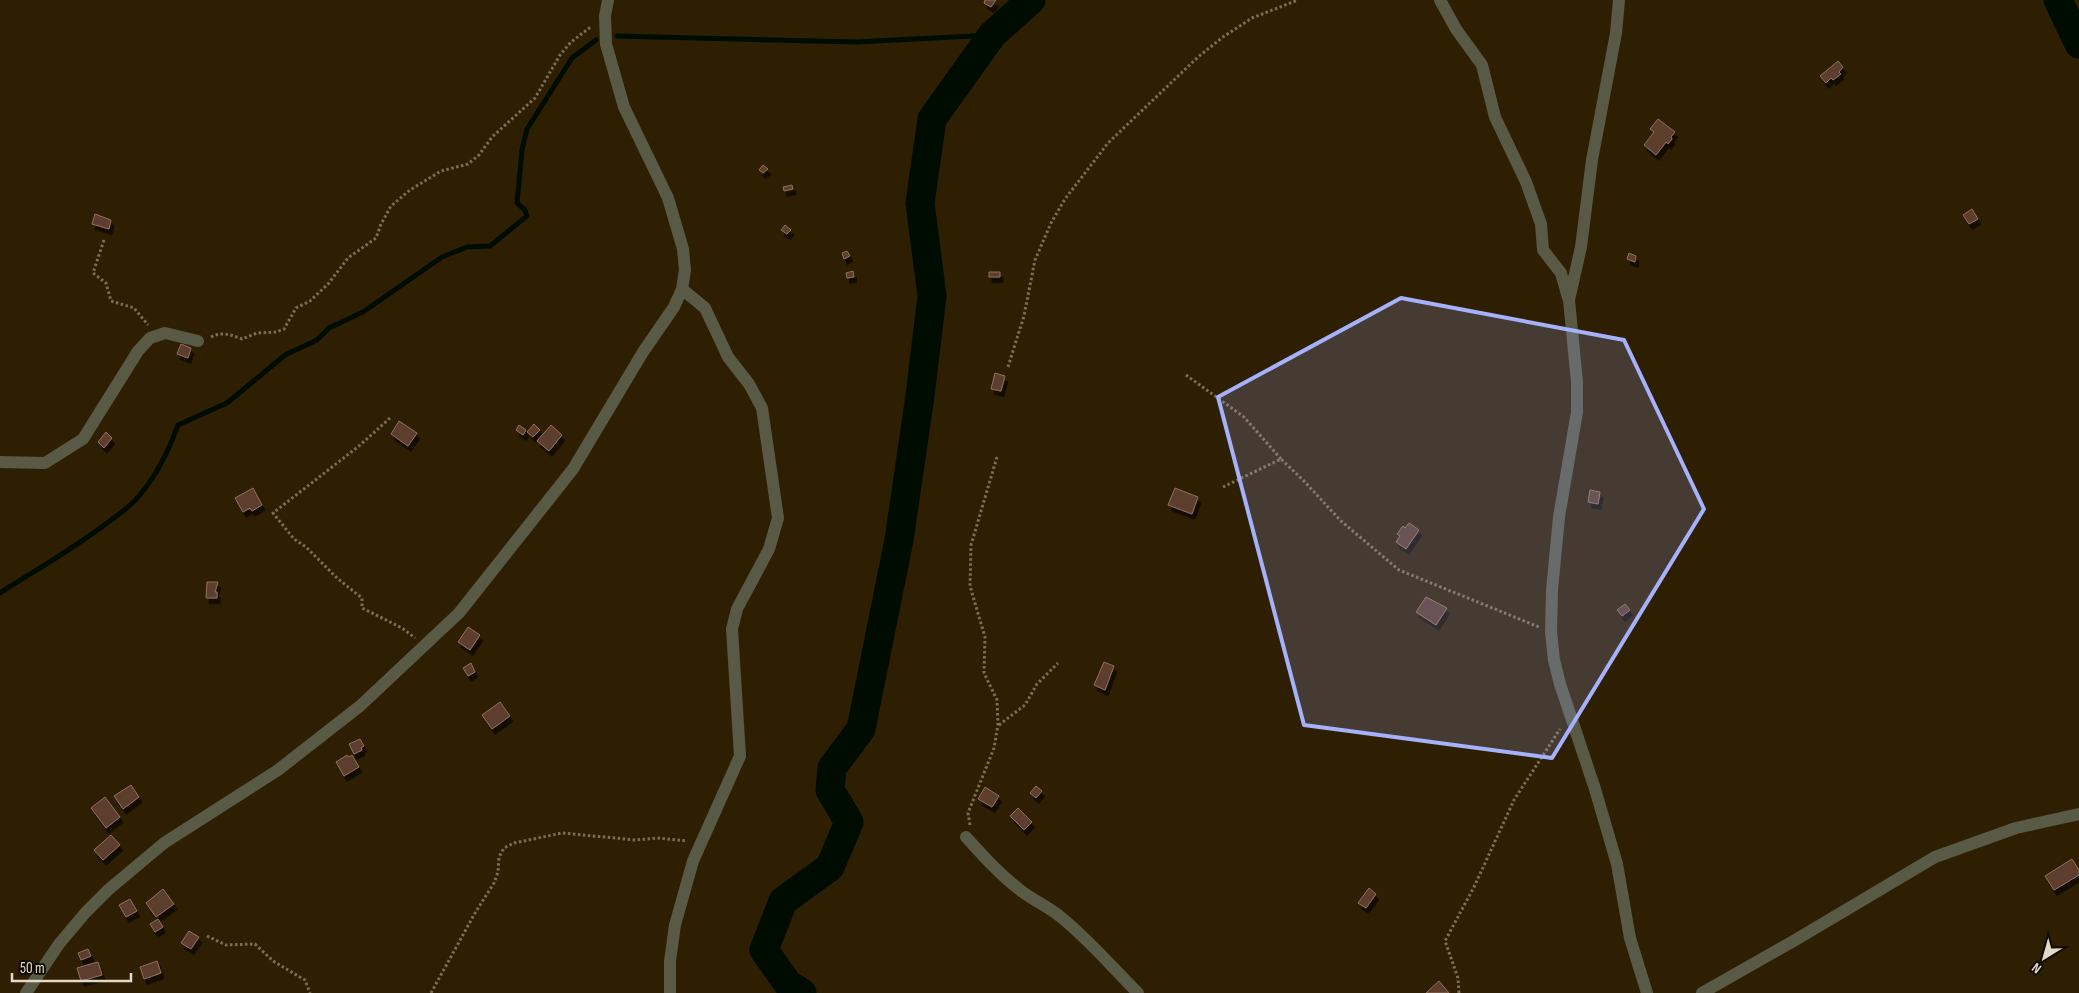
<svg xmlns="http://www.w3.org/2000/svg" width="2079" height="993" font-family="'Sofia Sans Condensed',sans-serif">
  <defs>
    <filter id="shadow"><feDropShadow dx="3" dy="5.5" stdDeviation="0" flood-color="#0009"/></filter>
  </defs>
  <rect width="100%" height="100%" fill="#2e1f02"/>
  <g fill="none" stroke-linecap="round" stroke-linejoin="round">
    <path stroke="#000c00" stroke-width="5" d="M617,36L856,42L992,35
      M0,593C36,570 73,549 107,523C118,515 130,507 139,496C156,476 169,450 178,425L227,403L285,355L317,340L329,328L363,312L442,257L467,247L490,246L527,216L525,210L517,203L522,150L527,129L572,58L596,40"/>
    <path stroke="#000c00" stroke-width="29" d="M2058,0L2079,44
      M802,993L788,984L764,950L783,901L830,867L849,822L830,790L832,768L861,729L899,540L920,396L932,296L920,203L932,119L992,35L1031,0"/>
  </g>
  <path fill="#5b3d2d" stroke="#916f5f" filter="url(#shadow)" d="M985,0H996L991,7L984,3Z
    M1838,61L1843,67L1839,72L1841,74L1833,80L1831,78L1826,83L1820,76Z
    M1658,119L1675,132L1671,137L1672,139L1668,144L1666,142L1656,155L1644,145L1654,132L1650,129Z
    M763,165L768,169L763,173L759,170Z
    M792,185L793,189L784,191L783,187Z
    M1972,209L1978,219L1969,224L1963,215Z
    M95,214L111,220L109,229L92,224Z
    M785,225L791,230L787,234L781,230Z
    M847,251L850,256L844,259L842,253Z
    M1629,253L1636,256L1635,262L1627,259Z
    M853,271L854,277L847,278L846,273Z
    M989,272H1000V277H989Z
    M181,344L191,348L188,358L177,354Z
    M995,373L1005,376L1001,391L991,389Z
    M399,421L417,433L408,446L391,434Z
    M534,424L540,430L533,437L527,432Z
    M519,425L526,430L523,435L516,430Z
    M551,425L562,435L549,451L537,441Z
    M106,432L112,438L104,448L98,442Z
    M253,488L262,505L252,511L250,508L243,512L235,498Z
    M1175,488L1198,497L1192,514L1168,505Z
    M1590,490L1600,492L1598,504L1588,502Z
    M1409,523L1419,530L1406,549L1396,542L1400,536L1397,534L1403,526L1405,528Z
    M207,582H218L215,592H217V598H206Z
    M1426,597L1447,608L1436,625L1416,612Z
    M1625,604L1630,610L1622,616L1617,610Z
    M468,627L480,635L470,650L458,642Z
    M1104,662L1114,666L1105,690L1094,685Z
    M471,663L475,672L468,676L463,668Z
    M500,702L510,716L492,729L482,715Z
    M360,739L364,746L361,748L362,750L354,754L349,744Z
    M347,755L349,757L352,755L359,767L344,776L336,762Z
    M131,785L139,797L123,809L114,796Z
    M1036,786L1042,791L1036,798L1030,793Z
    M985,787L999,796L992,807L978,799Z
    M105,797L120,817L106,828L91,808Z
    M1018,808L1032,822L1024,830L1010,816Z
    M111,835L120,845L103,860L94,850Z
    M2072,859L2079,870V875L2054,890L2045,876Z
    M1369,888L1376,894L1366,908L1358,903Z
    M163,889L174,904L156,917L146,903Z
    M130,899L137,911L126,917L119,905Z
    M158,919L163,927L155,932L150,924Z
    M189,931L199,937L191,949L181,943Z
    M88,949L91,956L81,960L78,953Z
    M157,961L161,973L144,979L140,967Z
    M98,962L102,975L81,981L77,968Z
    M1439,981L1449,993H1426Z"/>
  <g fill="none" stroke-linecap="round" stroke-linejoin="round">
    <path stroke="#7b6e56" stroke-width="3" stroke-dasharray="2.5 2.5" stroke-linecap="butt" d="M104,240L93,273L106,283L111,301L134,308L148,325
      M211,337C222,331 231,335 242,339L257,333L276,332L284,329L296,308L310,301L328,284L348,258L376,238L381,224L391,206L410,190L441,171L468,164L479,155L492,137L535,98L560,55L571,42L592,26
      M1008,367L1024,316L1035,260L1051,223L1065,199L1108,143L1198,57L1223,37L1252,18L1298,0
      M1186,375L1244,417L1281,459
      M390,418L359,446L273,513L294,539L306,547L337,578L362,598V608L402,628L415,638
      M1223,487L1281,459L1303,480L1341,521L1399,570L1539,627
      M999,725L1025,705L1037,684L1058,663
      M970,825L968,813L994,748L998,725L997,700L984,673L985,637L970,586L971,545L997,457
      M207,936L226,945L255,944L273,961L305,980L310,993
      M431,993L475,913L494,883L498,872L499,857L504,848L514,843L562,833L636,840L657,838L687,841
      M1459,993L1458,978L1445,941L1474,887L1514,800L1560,729"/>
    <path stroke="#585a45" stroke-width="12" d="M1440,0L1456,29L1482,65L1495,117L1526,182L1541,224L1543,250L1561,273L1568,298
      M1619,0L1616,33L1592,160L1581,247L1569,300L1577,382V412L1559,517L1552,590L1551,632L1554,660L1560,684L1595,789L1617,864L1630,938L1647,993
      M0,462L45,463L83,439L138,351L150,338L165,333L198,341
      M966,837C984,857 1002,877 1024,893C1037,902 1050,908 1062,918C1090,941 1113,968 1138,993
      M26,993L59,944L86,912L108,890L164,843L278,770L360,706L459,613L573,469L643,352L674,307L682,289L685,270L683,249L668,198L624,107L606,44L605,16L608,0
      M670,993V961L675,925L693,861L740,756L732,629L737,609L769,549L778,518L762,408L749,384L728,357L705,308L682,289
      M1702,993L1797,939L1935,857L2016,828L2079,814"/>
  </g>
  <path fill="#a6b1fc" fill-opacity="0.2" stroke="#a6b1fc" stroke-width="4" stroke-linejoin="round" d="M1401,298L1624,340L1704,509L1552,758L1304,725L1218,397Z"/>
  <g transform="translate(2044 958) rotate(217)" stroke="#110a02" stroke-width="4" paint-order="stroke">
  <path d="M0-4L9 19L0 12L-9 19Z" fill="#e3d9c8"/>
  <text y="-8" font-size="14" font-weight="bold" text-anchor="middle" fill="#e3d9c8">N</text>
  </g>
  <path d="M12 973v8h119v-8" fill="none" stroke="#e3d9c8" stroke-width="2.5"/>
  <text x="20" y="973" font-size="15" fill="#e3d9c8" stroke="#110a02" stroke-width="4" paint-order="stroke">50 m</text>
</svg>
